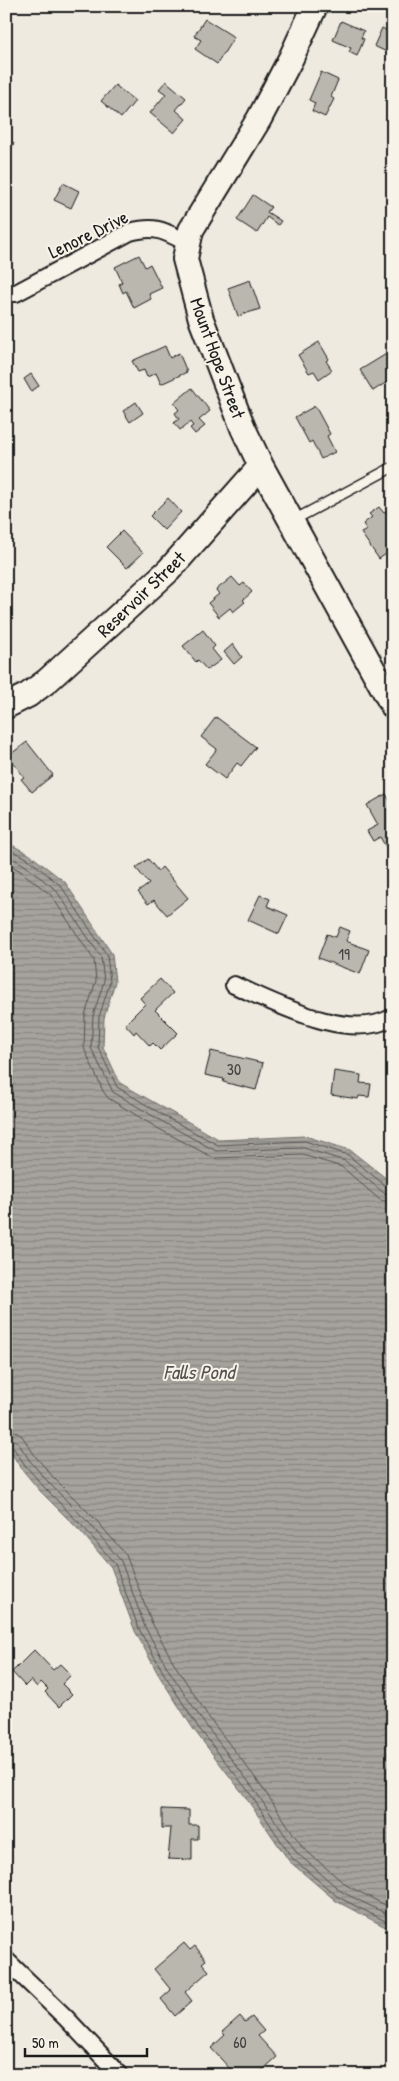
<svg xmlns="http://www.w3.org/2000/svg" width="399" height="2081" font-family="'Patrick Hand',sans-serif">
  <defs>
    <pattern id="water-rules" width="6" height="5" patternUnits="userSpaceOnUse" patternTransform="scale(1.25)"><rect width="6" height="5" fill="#a6a39d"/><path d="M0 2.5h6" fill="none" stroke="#86847f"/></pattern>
  </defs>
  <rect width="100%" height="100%" fill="#eeeae0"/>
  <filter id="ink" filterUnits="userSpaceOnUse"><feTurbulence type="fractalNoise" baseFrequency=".02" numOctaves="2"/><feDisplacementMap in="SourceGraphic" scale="10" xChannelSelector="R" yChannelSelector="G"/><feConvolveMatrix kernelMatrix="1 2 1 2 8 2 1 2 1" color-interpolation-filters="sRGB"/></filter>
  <g filter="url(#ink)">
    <path fill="url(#water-rules)" stroke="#6f6d69" d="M6,842L29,854L65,882L112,954L115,982L104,1018L103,1047L120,1083L220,1140L305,1136L350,1150L387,1179L393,1187V1931L336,1901L289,1861L244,1795L194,1730L158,1674L135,1631L111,1567L82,1533L40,1491L21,1468L6,1445Z"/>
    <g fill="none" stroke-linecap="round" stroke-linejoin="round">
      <path stroke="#535250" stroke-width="1" d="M6,848L27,858L61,886L107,955L110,982L99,1017L98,1047L117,1087L166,1117L218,1145L305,1141L348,1155L388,1188L393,1189
        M6,855L23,864L56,890L101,957L104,981L93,1016L91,1048L113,1092L163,1122L216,1151L304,1148L345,1161L384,1193L393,1195
        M6,863L19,870L51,895L94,960L96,981L85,1015L84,1048L103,1091L108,1098L159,1129L214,1158L303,1155L342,1167L380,1200L393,1203
        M6,1430L14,1431L22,1436L36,1457L54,1478L96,1520L126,1555L152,1623L175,1665L210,1719L260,1784L303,1848L346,1885L393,1909
        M6,1437L17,1441L30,1461L49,1483L91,1525L121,1561L145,1627L168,1669L204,1723L254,1789L297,1853L342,1892L393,1917
        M6,1444L12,1446L25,1465L44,1487L86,1530L115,1564L139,1629L163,1672L198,1727L249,1792L292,1858L338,1897L393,1925"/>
    </g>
    <path fill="#bab7af" stroke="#1c1c1c" d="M205,19L234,37L217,64L195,49L201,40L194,36Z
      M341,21L364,31L361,38L364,39L357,56L349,52L351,48L333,40Z
      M382,28L393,34V43L389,53L374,46Z
      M321,72L338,80L331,97L334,99L325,117L312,111L315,103L309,100Z
      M166,81L186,98L176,110L186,119L174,133L150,113L166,94L159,89Z
      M115,85L135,101L121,118L101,101Z
      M6,139L14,143L6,159Z
      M63,183L79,191L71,208L54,200Z
      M253,195L271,207L267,212L281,221L278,225L267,217L257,233L237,220Z
      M139,255L145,267L150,264L162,288L149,294L151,299L134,308L126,291L123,293L119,284L122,282L115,267Z
      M250,280L260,309L238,316L228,288Z
      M319,342L329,359L326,361L332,370L319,379L314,371L309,373L298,355Z
      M165,346L170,358L179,353L187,372L161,384L156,373L147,377L144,370L138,372L132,361Z
      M388,353L393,361V378L373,391L360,370Z
      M31,374L39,386L31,391L24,379Z
      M192,388L210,411L199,420L205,426L195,434L190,428L193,426L190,422L180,430L174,423L179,419L175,413L179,410L174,403Z
      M136,402L143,413L130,422L123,411Z
      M315,406L330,434L327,436L335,452L321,459L312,441L309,443L295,417Z
      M168,498L181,512L164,530L150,516Z
      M379,507L384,513L391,508L393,510V549L379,559L361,533L367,530L363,524L372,517L369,514Z
      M122,531L143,553L127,568L106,547Z
      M232,577L240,586L244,583L252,592L243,600L245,602L233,612L230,608L219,617L208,603L219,594L216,590Z
      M203,630L215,646L212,649L221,660L207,670L198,660L196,662L183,646Z
      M233,644L242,657L234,664L224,652Z
      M216,717L256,747L241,766L237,763L225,779L205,764L217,749L201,737Z
      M27,742L53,775L32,792L21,779L24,777L8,756Z
      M386,794L393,806V859L380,837L373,841L367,831L378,825L367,805Z
      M148,859L158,871L162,867L188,898L167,915L154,900L148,904L138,892L149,884L136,868Z
      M260,895L270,899L267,906L288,915L279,934L248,920Z
      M340,927L350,931L346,941L369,950L360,974L318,958L327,934L336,937Z
      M160,979L173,993L155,1010L178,1033L160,1050L153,1043L150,1046L136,1031L134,1034L125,1024L145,1004L140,998Z
      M211,1051L263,1063L256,1090L223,1082L224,1079L205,1075Z
      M334,1071L361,1075L360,1083L371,1084L369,1097L359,1096L358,1099L331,1095Z
      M34,1650L53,1670L60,1664L71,1675L62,1684L72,1694L59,1707L45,1692L48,1689L41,1682L37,1687L31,1680L25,1686L12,1672Z
      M162,1809L189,1810V1825H198V1839H192V1860L168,1859L171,1828H162Z
      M184,1943L190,1950L195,1946L206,1960L202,1963L209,1971L185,1992L192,2001L175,2016L161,1999L171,1990L154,1969Z
      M240,2016L245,2022L252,2017L264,2031L258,2036L277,2057L257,2075H229L228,2074L232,2071L211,2048L225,2035L222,2032Z"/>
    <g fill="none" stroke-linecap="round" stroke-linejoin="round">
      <defs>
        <path id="lane" d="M292,521L393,467"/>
        <path id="street" d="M6,293H16L130,232C157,225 164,231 188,243
          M234,985C276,1003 349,1043 393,1017
          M6,1960L66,2018L120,2075"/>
        <path id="secondary" d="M315,6L291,58L259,119L191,230L185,259L201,319L243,428L261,466L393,706
          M6,706L28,695L47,681L169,570L261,466"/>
      </defs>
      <use href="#lane" stroke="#1c1c1c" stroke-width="12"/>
      <use href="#street" stroke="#1c1c1c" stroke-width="20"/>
      <use href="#secondary" stroke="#1c1c1c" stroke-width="28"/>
      <use href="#lane" stroke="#f7f3e8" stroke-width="9"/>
      <use href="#street" stroke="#f7f3e8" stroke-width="16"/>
      <use href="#secondary" stroke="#f7f3e8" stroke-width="24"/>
    </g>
  </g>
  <g text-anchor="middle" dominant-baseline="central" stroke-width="4" stroke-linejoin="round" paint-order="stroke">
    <g font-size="16" fill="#444341">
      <text x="344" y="954">19</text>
      <text x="234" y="1069">30</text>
      <text x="240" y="2042">60</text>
    </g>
    <g font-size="19" fill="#1c1c1c" stroke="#f7f3e8">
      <text transform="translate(88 234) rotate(-26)">Lenore Drive</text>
      <text transform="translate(218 358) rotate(70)">Mount Hope Street</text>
      <text transform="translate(141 594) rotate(-44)">Reservoir Street</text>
    </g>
    <g font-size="20" font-style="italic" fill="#535250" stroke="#f7f3e8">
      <text x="199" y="1371">Falls Pond</text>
    </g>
  </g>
  <rect width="399" height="2081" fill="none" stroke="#f7f3e8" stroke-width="25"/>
  <rect x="12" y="12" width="374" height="2056" fill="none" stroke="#1c1c1c" stroke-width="2" filter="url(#ink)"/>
  <path d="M25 2048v8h122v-8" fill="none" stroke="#1c1c1c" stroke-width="2.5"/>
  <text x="32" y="2048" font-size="15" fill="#1c1c1c" stroke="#f7f3e8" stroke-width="4" paint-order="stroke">50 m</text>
</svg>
